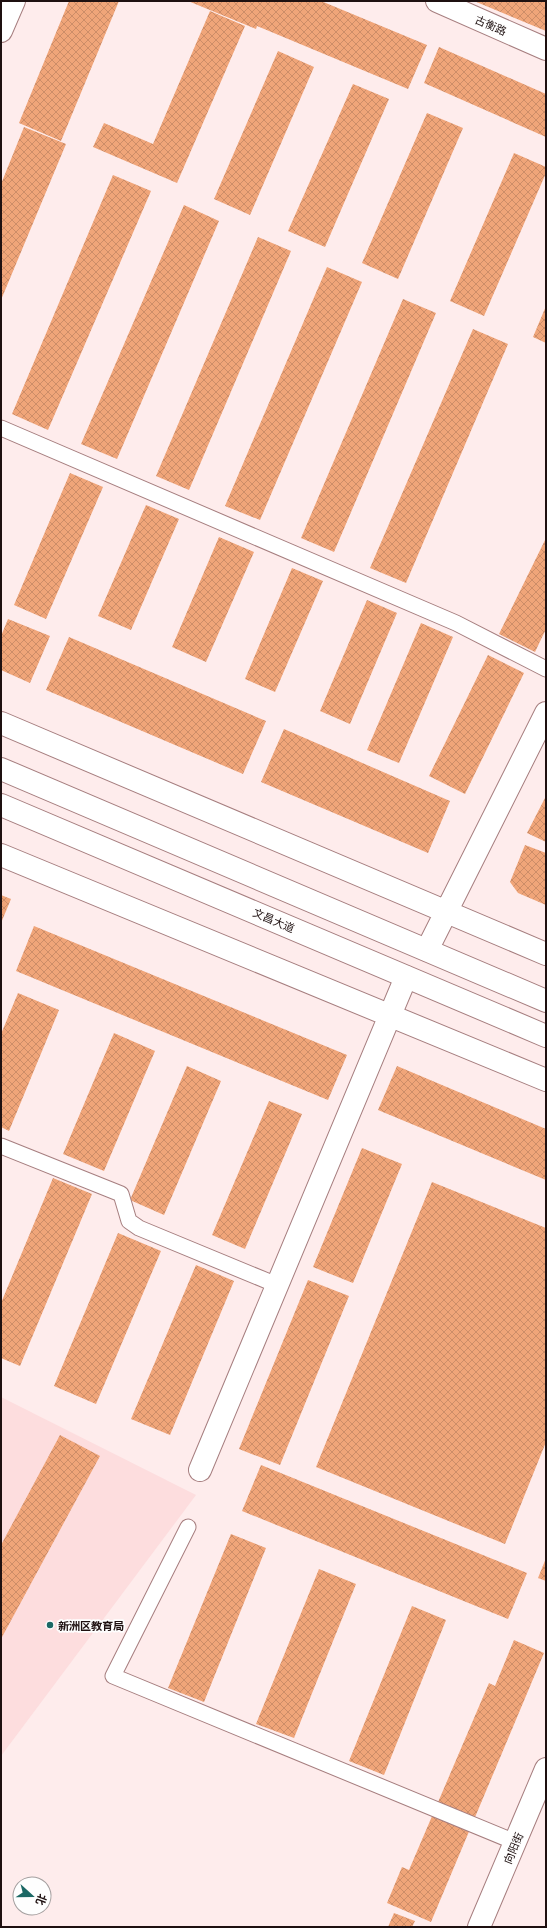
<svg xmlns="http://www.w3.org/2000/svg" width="547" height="1928" font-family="'Golos Text','Noto Sans SC',sans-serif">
  <defs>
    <pattern id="building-cross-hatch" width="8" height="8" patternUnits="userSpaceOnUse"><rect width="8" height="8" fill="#f0a579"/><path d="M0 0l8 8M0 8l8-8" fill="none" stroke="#cd8d68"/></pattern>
  </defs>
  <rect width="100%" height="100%" fill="#feecec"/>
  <path fill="#fdddde" d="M1,1397L196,1495L1,1756Z"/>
  <path fill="url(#building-cross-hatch)" d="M69,1H119L61,141L19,123Z
    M188,1H321L427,45L408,89L257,26L256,29Z
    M474,1H546V31Z
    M210,11L245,26L177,183L93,147L104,123L153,144Z
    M439,47L546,94V137L424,83Z
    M278,51L314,67L250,215L214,199Z
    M353,84L389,99L325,247L288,231Z
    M427,113L463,128L398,279L362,263Z
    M24,127L66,144L1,300V184Z
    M514,153L546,167V173L484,316L450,301Z
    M113,175L151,191L48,430L12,414Z
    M184,205L219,221L117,459L81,444Z
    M258,237L291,251L189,490L156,476Z
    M327,267L362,282L260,520L225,506Z
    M403,299L436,313L334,552L301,538Z
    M546,306V343L533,337Z
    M473,329L508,344L406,583L370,568Z
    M70,473L103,487L46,619L14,605Z
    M146,505L179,519L131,630L98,616Z
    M219,537L254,552L206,662L172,647Z
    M546,538V629L535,652L499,634Z
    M292,568L323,581L275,692L245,679Z
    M367,600L397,613L350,724L320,711Z
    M8,619L50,636L30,683L1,670V636Z
    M421,623L453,637L399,763L367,750Z
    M69,637L266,721L243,774L46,690Z
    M488,655L524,673L465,794L429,776Z
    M284,729L450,801L428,853L261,782Z
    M546,796V842L527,833Z
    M525,845L546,853V905L518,893L510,882Z
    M1,895L11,899L1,923Z
    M34,926L347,1055L328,1100L16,971Z
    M18,993L59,1010L9,1131L1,1127V1034Z
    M114,1033L155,1051L104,1171L63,1154Z
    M187,1066L221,1081L164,1215L130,1200Z
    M397,1066L546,1129V1180L378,1110Z
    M269,1101L302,1114L245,1249L212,1235Z
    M362,1148L402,1164L353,1283L313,1267Z
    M53,1178L92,1194L20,1366L1,1358V1303Z
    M432,1182L546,1228V1442L505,1544L316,1467Z
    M118,1233L161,1251L96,1404L54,1386Z
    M196,1265L234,1281L170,1435L131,1419Z
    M308,1280L349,1296L280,1465L239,1449Z
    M60,1435L100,1456L1,1639V1545Z
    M261,1465L527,1573L508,1619L242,1511Z
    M231,1534L266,1548L204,1702L168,1688Z
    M546,1558V1581L538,1578Z
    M319,1569L356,1584L294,1738L256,1724Z
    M412,1606L446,1620L384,1775L349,1761Z
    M514,1640L544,1653L431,1922L387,1903L402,1867L409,1870L489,1683L495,1686Z
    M394,1913L415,1921L412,1927H388Z"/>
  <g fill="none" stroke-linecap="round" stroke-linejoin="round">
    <defs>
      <path id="service" d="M1,428L456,623L546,669
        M1,1146L121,1194L129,1221L139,1228L277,1285
        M188,1527L113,1676L515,1842"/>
      <path id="minor" d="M437,1L546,49
        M1,31L14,1
        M1,723L546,954
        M1,855L546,1080
        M427,950L546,713
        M200,1470L406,977
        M479,1927L546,1769"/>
      <path id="secondary" d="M1,769L546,1001
        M1,805L546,1036"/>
    </defs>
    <use href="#service" stroke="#a67e7f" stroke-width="17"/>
    <use href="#minor" stroke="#a67e7f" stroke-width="24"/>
    <use href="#secondary" stroke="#a67e7f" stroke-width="24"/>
    <use href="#service" stroke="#fff" stroke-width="15"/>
    <use href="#minor" stroke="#fff" stroke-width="22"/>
    <use href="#secondary" stroke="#fff" stroke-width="22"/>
  </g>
  <circle fill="#1c6865" stroke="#fefefe" stroke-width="1.5" cx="50" cy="1625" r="4"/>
  <g text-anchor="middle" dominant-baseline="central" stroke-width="3.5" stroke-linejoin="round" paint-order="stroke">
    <g font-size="11" fill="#1e1010" stroke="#fefefe">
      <text transform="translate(491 25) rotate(24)">古衡路</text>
      <text transform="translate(274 920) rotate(23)">文昌大道</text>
      <text transform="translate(513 1848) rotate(-67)">向阳街</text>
    </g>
    <g font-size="11" font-weight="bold" fill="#1e1010" stroke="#fefefe" text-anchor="start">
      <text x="58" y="1625">新洲区教育局</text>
    </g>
  </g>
  <rect width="547" height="1928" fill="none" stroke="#1e1010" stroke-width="4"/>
  <g transform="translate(32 1896) rotate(111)"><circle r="19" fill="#fefefe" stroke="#a49f9f"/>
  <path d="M0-3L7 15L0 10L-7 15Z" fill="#1c6865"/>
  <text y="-6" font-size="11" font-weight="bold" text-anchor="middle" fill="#1e1010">北</text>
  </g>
</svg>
